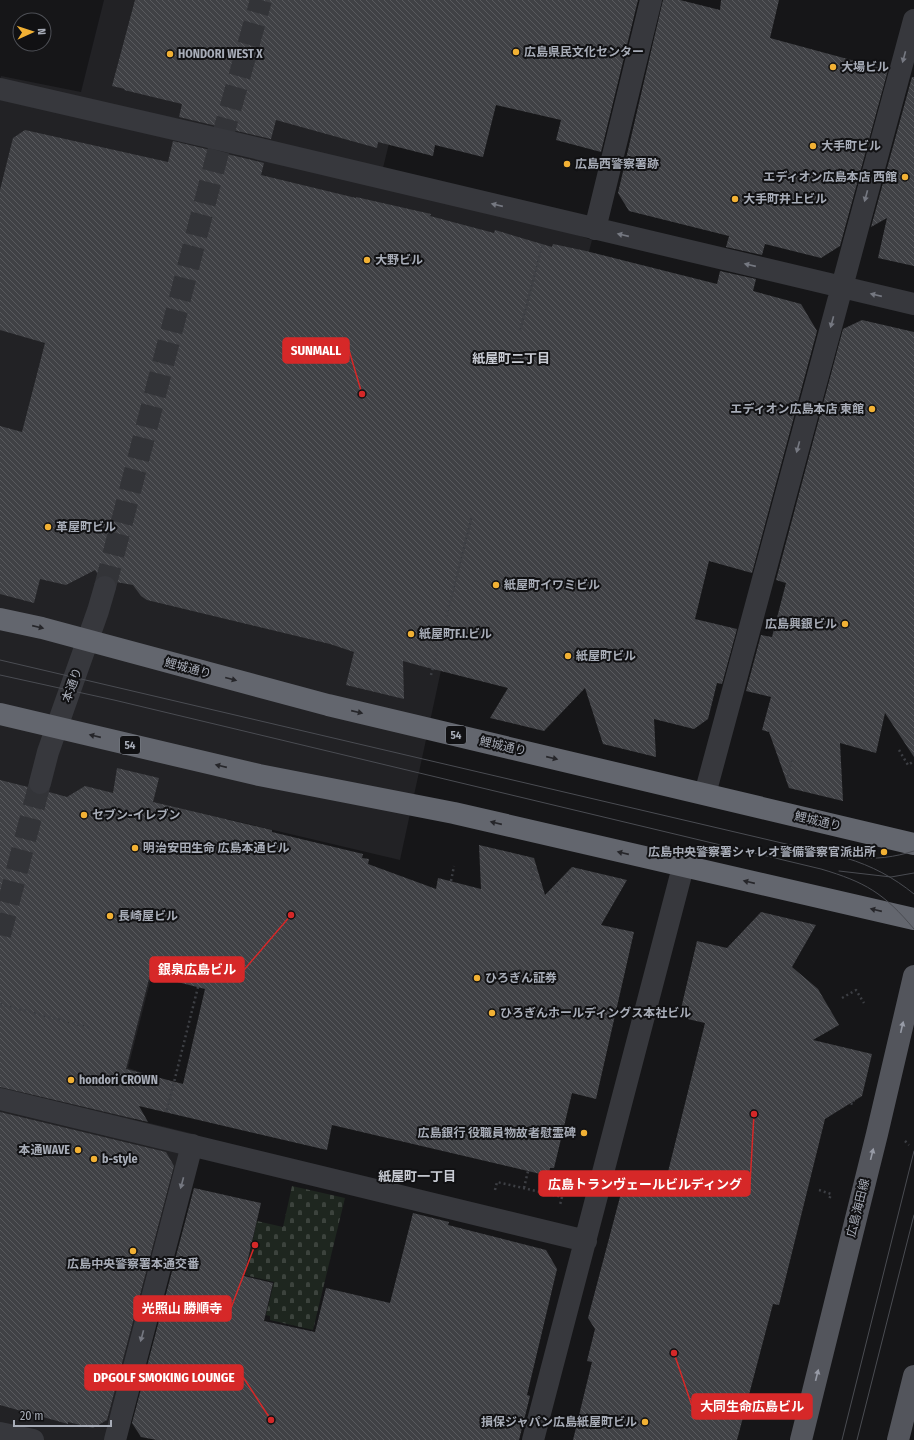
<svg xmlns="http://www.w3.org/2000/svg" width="914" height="1440" font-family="'Fira Sans Condensed','Noto Sans JP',sans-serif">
  <defs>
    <pattern id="cemetery-stones" width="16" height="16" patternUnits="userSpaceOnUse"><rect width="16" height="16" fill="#1e261f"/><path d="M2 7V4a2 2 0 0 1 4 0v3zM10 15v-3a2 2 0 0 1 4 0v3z" fill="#3c433d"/></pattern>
    <pattern id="building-back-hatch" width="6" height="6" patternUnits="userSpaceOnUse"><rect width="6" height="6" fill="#404145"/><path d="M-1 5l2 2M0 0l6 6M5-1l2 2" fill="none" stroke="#595a5e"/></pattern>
  </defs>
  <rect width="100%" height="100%" fill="#161618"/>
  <path fill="#222225" d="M104,0H424L383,168L592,240L514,543L471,532L400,860L227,819L192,958L157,955L128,1068L144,1073L133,1119L194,1134L111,1440H0V79L1,76L81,92Z"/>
  <path fill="url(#cemetery-stones)" d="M292,1186L345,1198L313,1330L270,1320V1316L266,1315L274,1282L245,1275L257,1221L283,1227Z"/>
  <path fill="url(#building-back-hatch)" fill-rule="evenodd" d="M135,0H638L601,152L556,140L561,120L496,105L483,157L435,145L433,156L378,142L377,148L276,120L271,139L179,117L182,104L124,90L125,89L112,86Z
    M663,0H680L720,10L721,0H779L770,38L888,70L840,246L821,258L765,244L762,255L726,247L729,236L629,211L618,193Z
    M912,77H914V266L878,258L887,218L871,227Z
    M25,130L168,162L173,141L264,163L261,175L356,198V197L431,214L430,216L494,233L495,230L552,247L553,244L586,251L717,284L720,271L756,279L753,291L801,304L817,331L752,573L709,561L695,619L737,629L722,684L717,683L708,719L694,729L654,719L656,757L603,744L585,688L544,731L490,718L508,688L425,667L403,661L404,699L346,685L354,652L330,644L147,600L141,596L133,585L116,582L114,578L108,575H102L99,576L95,570L66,585L40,579L34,603L0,594V426L22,432L45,343L0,330V190L13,138Z
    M862,320L914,332V757L885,713L876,753L840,743L843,801L789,788L769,732L762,730L771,697L746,691L761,635L772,637L786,583L776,580L843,329Z
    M117,768L159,778L153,802L272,830V832L363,854L362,858L369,859L368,864L436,889L438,878L481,889L479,845L534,858L545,895L572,867L627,880L601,925L634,932L596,1099L572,1093L554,1168H550L549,1176L332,1125L327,1150L139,1106L148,1122L0,1087V780L28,787L32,792L37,795H43L49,792L67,797L85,786L113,793ZM150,975L205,989L183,1084L126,1069Z
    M761,912L816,925L792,967L818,989L839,1025L813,1040L872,1054L862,1096L825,1119L779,1305L773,1304L737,1440H573L592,1362L587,1361L595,1329L588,1318L625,1178L664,1188L705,1023L679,1017L697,941L727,948Z
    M0,1112L166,1152L174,1166L107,1420L93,1428L68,1422V1424L0,1405Z
    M194,1188L261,1203L244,1276L273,1283L264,1321L315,1332L326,1288L390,1303L413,1213L449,1222L448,1225L546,1250L557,1269L527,1395L530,1396L519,1440H157L141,1437L132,1423Z"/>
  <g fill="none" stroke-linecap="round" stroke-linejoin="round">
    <path stroke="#333438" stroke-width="22" stroke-dasharray="22 11" stroke-linecap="butt" d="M105,587L217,156L261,0
      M0,935L40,783"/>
    <path stroke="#3d3f44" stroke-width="2.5" stroke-dasharray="2 3" stroke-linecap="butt" d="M520,330L543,244
      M431,675L472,516
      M899,750L908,765L914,761
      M792,760L788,777L793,778
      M530,867L535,869L531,884
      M451,881L454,866
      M566,893L570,876L575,877
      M842,998L856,990L864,1003
      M0,1004L91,1028
      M841,1101L853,1104L854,1101
      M167,1110L198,987
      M905,1141L909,1145
      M524,1188L528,1171
      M495,1190L497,1182L562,1197L560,1205
      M819,1190L831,1194L829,1200"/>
    <path stroke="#37383d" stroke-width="22" d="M0,89L222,140L914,304
      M595,229L651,0
      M40,783L48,752L98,611L105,587
      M705,794L914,20
      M0,1099L586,1241
      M0,1433L33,1440
      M115,1440L192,1145
      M533,1440L683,867"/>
    <path stroke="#53555c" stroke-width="22" d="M801,1440L877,1134L914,976
      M898,1440L914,1376"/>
    <path stroke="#63666e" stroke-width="22" d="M0,619L42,628L328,705L914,844
      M0,714L259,775L454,813L914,919"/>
    <path stroke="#4a4c52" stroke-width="1" d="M0,660L846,858C872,866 893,877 914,894
      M0,675L114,700L821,869C865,882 884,893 914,929
      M855,857C875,860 895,857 914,851
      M839,871L891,877L914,873
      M842,1440L914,1151
      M857,1440L914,1215"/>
  </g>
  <defs><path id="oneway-solid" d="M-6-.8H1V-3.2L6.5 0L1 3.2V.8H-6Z"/></defs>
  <g fill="#757881">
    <use href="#oneway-solid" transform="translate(904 57) rotate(105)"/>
    <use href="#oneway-solid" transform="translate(866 196) rotate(105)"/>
    <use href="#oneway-solid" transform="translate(497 205) rotate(-167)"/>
    <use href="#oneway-solid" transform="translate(623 235) rotate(-167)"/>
    <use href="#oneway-solid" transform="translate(750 265) rotate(-167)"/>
    <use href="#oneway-solid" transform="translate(876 295) rotate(-167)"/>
    <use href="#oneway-solid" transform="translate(832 322) rotate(105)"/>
    <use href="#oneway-solid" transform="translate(798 447) rotate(105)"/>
    <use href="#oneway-solid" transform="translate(182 1183) rotate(105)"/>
    <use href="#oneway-solid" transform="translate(142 1336) rotate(105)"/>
  </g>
  <g fill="#26262a">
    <use href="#oneway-solid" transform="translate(38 627) rotate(13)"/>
    <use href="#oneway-solid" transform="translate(231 679) rotate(15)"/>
    <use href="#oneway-solid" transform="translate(357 712) rotate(13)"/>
    <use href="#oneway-solid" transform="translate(95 736) rotate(-167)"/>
    <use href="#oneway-solid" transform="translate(552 758) rotate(13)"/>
    <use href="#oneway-solid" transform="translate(221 766) rotate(-167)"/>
    <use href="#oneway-solid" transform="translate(496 823) rotate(-167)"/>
    <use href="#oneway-solid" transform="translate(623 853) rotate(-167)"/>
    <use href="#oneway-solid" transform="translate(749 882) rotate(-167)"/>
    <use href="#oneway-solid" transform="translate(876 910) rotate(-167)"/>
  </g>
  <g fill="#979ba6">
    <use href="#oneway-solid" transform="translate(902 1027) rotate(-77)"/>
    <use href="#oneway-solid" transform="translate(872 1154) rotate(-76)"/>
    <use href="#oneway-solid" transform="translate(817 1375) rotate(-76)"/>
  </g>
  <g fill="#f2b134" stroke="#111113" stroke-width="1.5">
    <circle cx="516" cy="52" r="4"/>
    <circle cx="170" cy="54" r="4"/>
    <circle cx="833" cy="67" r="4"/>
    <circle cx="813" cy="146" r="4"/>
    <circle cx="567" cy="164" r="4"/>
    <circle cx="905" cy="177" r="4"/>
    <circle cx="735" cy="199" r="4"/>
    <circle cx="367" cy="260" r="4"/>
    <circle cx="872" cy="409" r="4"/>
    <circle cx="48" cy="527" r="4"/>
    <circle cx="496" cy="585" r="4"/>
    <circle cx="845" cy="624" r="4"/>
    <circle cx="411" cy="634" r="4"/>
    <circle cx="568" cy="656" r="4"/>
    <circle cx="84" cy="815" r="4"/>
    <circle cx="135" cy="848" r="4"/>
    <circle cx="884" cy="852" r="4"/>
    <circle cx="110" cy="916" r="4"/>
    <circle cx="477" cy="978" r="4"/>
    <circle cx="492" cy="1013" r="4"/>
    <circle cx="71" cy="1080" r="4"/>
    <circle cx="584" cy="1133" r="4"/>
    <circle cx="78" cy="1150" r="4"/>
    <circle cx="94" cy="1159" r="4"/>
    <circle cx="133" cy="1251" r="4"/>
    <circle cx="645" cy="1422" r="4"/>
  </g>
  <g text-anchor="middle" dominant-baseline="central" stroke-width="4" stroke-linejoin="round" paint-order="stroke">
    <g fill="#111113" stroke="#7b7e86" stroke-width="1">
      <rect x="446" y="726" width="20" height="18" rx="3"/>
      <rect x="120" y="736" width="20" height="18" rx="3"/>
    </g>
    <g font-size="11" font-weight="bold" fill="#a8adb8">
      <text x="456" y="735">54</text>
      <text x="130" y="745">54</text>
    </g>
    <g font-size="12" font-weight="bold" fill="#a8adb8" stroke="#111113" text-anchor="start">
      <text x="524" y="52">広島県民文化センター</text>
      <text x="178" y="54">HONDORI WEST X</text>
      <text x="841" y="67">大場ビル</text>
      <text x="821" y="146">大手町ビル</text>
      <text x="575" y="164">広島西警察署跡</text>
      <text x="897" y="177" text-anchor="end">エディオン広島本店 西館</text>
      <text x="743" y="199">大手町井上ビル</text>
      <text x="375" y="260">大野ビル</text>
      <text x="864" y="409" text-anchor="end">エディオン広島本店 東館</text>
      <text x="56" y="527">革屋町ビル</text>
      <text x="504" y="585">紙屋町イワミビル</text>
      <text x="837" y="624" text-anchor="end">広島興銀ビル</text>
      <text x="419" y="634">紙屋町F.I.ビル</text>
      <text x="576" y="656">紙屋町ビル</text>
      <text x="92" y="815">セブン-イレブン</text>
      <text x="143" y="848">明治安田生命 広島本通ビル</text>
      <text x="876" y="852" text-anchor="end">広島中央警察署シャレオ警備警察官派出所</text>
      <text x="118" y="916">長崎屋ビル</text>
      <text x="485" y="978">ひろぎん証券</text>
      <text x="500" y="1013">ひろぎんホールディングス本社ビル</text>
      <text x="79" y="1080">hondori CROWN</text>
      <text x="576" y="1133" text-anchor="end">広島銀行 役職員物故者慰霊碑</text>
      <text x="70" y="1150" text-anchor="end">本通WAVE</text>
      <text x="102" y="1159">b-style</text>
      <text x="133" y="1264" text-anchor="middle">広島中央警察署本通交番</text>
      <text x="637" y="1422" text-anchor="end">損保ジャパン広島紙屋町ビル</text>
    </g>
    <g font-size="12" fill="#a8adb8" stroke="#111113">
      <text transform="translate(188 668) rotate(15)">鯉城通り</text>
      <text transform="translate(72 685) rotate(-70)">本通り</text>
      <text transform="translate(503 746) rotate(13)">鯉城通り</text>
      <text transform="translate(818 821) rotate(13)">鯉城通り</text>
      <text transform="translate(858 1208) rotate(-76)">広島海田線</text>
    </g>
    <g font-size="13" font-weight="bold" fill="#c9ccd4" stroke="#111113">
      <text x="511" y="358">紙屋町二丁目</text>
      <text x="417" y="1176">紙屋町一丁目</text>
    </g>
  </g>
  <path fill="none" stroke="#d62828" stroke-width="1.5" d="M362 394L349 350M291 915L244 970M754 1114L750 1184M255 1245L231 1308M271 1420L243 1377M674 1353L692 1406"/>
  <g fill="#d62828" stroke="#111113" stroke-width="1.5">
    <circle cx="362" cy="394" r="4"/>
    <circle cx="291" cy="915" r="4"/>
    <circle cx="754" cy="1114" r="4"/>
    <circle cx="255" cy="1245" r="4"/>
    <circle cx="271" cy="1420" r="4"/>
    <circle cx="674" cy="1353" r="4"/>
  </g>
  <g fill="#d62828" stroke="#d62828" stroke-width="1.5">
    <rect x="283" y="338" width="66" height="25" rx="4"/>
    <rect x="150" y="957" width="94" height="25" rx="4"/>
    <rect x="539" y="1171" width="211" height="25" rx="4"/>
    <rect x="134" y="1296" width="97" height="25" rx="4"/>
    <rect x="85" y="1365" width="158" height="25" rx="4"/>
    <rect x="692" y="1394" width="120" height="25" rx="4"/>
  </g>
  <g font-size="13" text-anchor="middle" font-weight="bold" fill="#fff">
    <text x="316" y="355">SUNMALL</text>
    <text x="197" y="974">銀泉広島ビル</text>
    <text x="645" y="1189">広島トランヴェールビルディング</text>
    <text x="182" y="1313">光照山 勝順寺</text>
    <text x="164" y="1382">DPGOLF SMOKING LOUNGE</text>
    <text x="752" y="1411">大同生命広島ビル</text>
  </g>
  <g transform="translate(32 32) rotate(87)"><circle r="19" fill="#111113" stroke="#4d4f55"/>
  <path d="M0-3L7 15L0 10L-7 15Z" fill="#f2b134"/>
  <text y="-6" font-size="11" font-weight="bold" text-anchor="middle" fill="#a8adb8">N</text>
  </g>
  <path d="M14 1420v6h97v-6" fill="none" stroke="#a8adb8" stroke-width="2"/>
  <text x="20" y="1420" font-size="12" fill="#a8adb8" stroke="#111113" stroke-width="3" paint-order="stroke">20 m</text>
</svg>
